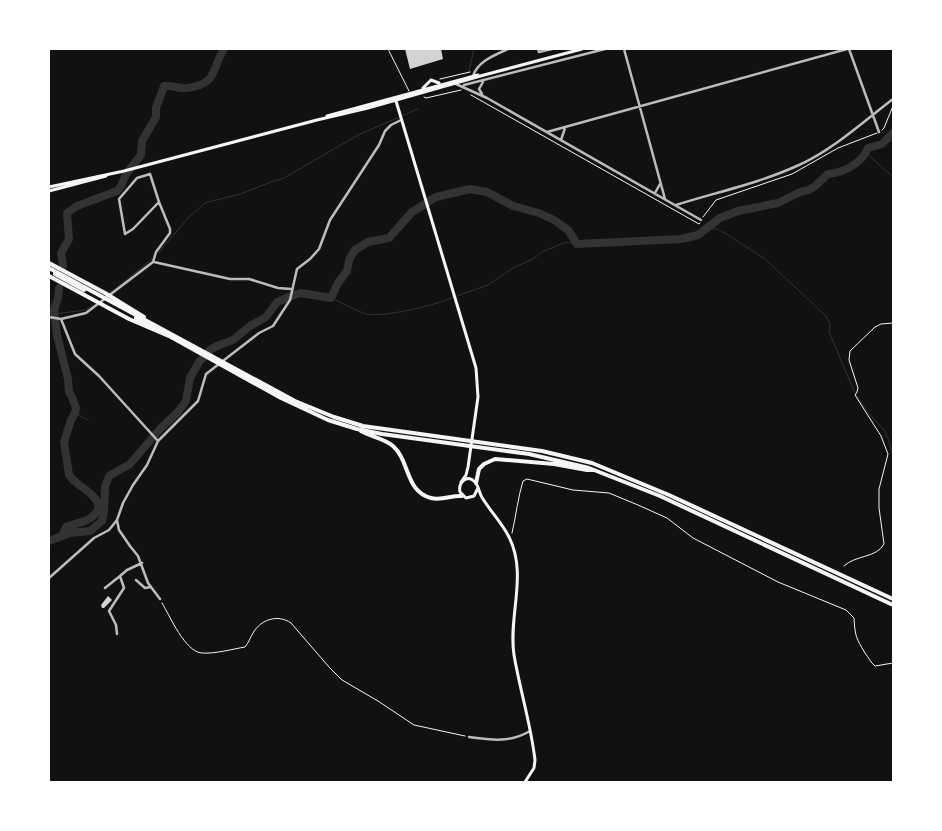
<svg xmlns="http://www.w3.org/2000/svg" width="942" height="831" font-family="Arial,sans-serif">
  <rect width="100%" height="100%" fill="#111"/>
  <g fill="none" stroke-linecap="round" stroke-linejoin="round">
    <path stroke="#333" stroke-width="1" d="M469,71L474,49
      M887,140L893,142
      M866,153L893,177
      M706,229H717L725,233L765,259L826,316L830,324L829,332L854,391L866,410L884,430L888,438L893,457
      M158,253L189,217L205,203L240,194L271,182L284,178L358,135L418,109
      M110,293L152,259
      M457,296L488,285L513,268L533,259L542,252L566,242L577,244
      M331,298C342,303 354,310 366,314C381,318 439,305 453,297
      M55,314L86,310L93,305
      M75,413L88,420
      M135,457H138"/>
    <path stroke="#333" stroke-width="8" d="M63,266L61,253L69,239L67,213L77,206L117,191L121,186L126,174L141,155L142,141L156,117V108L164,86C172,85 179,89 187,88C218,84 211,70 224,49
      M59,288L58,298L54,310L57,335L68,379L69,392L72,397L76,408L75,413L71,420L64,442L69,475C78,488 95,491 99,507C94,522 78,522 66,527L62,536
      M49,541L70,533L90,531L102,521L104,512L105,487L109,476L130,464L160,429L178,412L186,401L190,378L199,362L210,350L217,346L233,340L250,326L266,317L277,302L294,295L301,293L331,298L338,283L347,271L349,260L355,250L368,242L389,238L412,212L436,197L470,189L487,192L513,206L539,213L554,220L568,230L577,244L681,239L698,235L720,218L738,211L778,203L800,192L809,190L815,186L828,174C844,173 863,162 868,148L882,144L893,133"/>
  </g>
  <path fill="#d3d3d3" d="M405,49H441L443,59L410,69Z
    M108,596L112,600L104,608H102L101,605Z"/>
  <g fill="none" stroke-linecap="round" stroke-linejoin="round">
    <path stroke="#f5f5f5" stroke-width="1" d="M388,49L409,91
      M440,79L470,72
      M471,95L699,224L700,223
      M424,97L426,98L461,90
      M882,130L884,128L893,106
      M703,217L716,200L792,174L838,148L877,133
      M512,533C516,516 518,497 523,481L527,479L573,490L609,493L638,505L667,518L693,538L778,582L846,610L854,618C855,636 856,638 865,653C869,658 870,662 875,666L893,663
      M844,566C855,555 877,558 884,544L879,508V489L888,454L881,436L855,395L857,392L858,388L849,360L850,351L875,327L881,324L893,323
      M162,603C170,616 185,652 202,653C215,654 233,649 245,647C249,642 250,638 253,633C261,619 278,614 291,623L329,667L342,680L378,701L414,725L465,736"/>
    <path stroke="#bcbcbc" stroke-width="2.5" d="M538,49L539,52L552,49
      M624,49L665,199
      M849,49L879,132
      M473,76C478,61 495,55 508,49
      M456,84L487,98L701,220
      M464,85L605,49
      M482,94L479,89L483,82
      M547,132L847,49
      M561,140L565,128
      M655,193L660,184
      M676,205C717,192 760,183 799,165C834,149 864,121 893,99
      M154,262L230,279H249L278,288L291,289
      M49,317L61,319L86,313L153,262L156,252L170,233V229L159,202L150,174L137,178L119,199L125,234L133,229L159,202
      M61,319L75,354L99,376L158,441
      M117,520L119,530L130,546L138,556L148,583L160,599
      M49,578L94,538L109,530L117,520L123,503L133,485L147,465L158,441L198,401L206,374L259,333L273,326L290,300L297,269L310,259L319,249L330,220L379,145L385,131L391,125L401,120
      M136,580L145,588L151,587
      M105,588L120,576
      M117,634L116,625L109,611L124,588L120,576L127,570L142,563
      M469,737C491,740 510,743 530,731"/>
    <path stroke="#f5f5f5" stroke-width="3" d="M431,80L439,83
      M423,88L431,80
      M396,101L476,368L478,397L468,467L466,475L461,482
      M327,116L478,75
      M49,187L124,171L317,120L368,108L484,75L582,49
      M49,191L106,176
      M478,488L474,496L466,498L460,492C458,483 467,473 475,482C479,486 479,494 483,499C491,512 502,523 509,537C528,575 508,616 514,655C520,690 531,725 535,760L534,768L525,782"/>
    <path stroke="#f5f5f5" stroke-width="4" d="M49,263L105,293L144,317
      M49,268L295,401L334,417L363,426L542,451L592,463L669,495L893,599
      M55,274L84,290
      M49,276L129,319L171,337L281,398L328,420L357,429L382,434L529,454L589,468L660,496L893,605
      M136,318L159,330
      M361,431C371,437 384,438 393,446C410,461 405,491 431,498C442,501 452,495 462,496
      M476,483L479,469L484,464L495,459L554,464L587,470H593"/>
  </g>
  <rect width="942" height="831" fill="none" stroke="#ffffff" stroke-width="100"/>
</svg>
